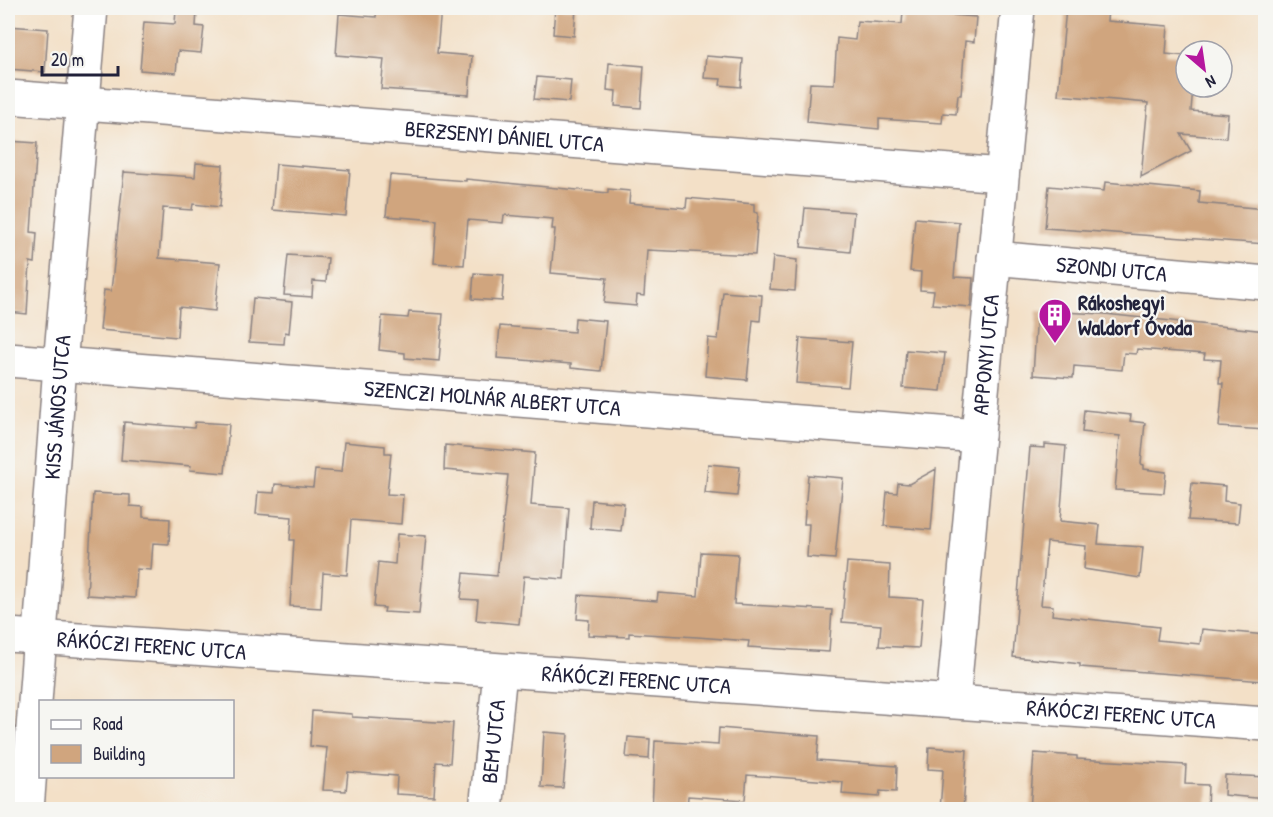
<svg xmlns="http://www.w3.org/2000/svg" width="1273" height="817" font-family="'Patrick Hand',sans-serif">
  <rect width="100%" height="100%" fill="#f6f6f2"/>
  <filter id="ink" filterUnits="userSpaceOnUse"><feTurbulence type="fractalNoise" baseFrequency=".0167" numOctaves="2"/><feDisplacementMap in="SourceGraphic" scale="12" xChannelSelector="R" yChannelSelector="G"/><feConvolveMatrix kernelMatrix="1 2 1 2 8 2 1 2 1" color-interpolation-filters="sRGB"/></filter>
  <filter id="wash" filterUnits="userSpaceOnUse"><feTurbulence type="fractalNoise" baseFrequency=".008" numOctaves="4" result="noise"/><feDisplacementMap in="SourceGraphic" scale="24" xChannelSelector="R" yChannelSelector="G"/><feGaussianBlur stdDeviation="1.35" result="paint"/><feColorMatrix in="noise" values="0 0 0 0 0 0 0 0 0 0 0 0 0 0 0 0 0 1.4 0 .05"/><feComposite in="paint" operator="in"/></filter>
  <g filter="url(#wash)">
    <rect width="100%" height="100%" fill="#f3e0c7"/>
    <g id="blocks">
      <path fill="#d0a57e" d="M377,8H441L437,53L472,56L469,95L381,89L384,59L336,55L339,14L376,17Z
        M555,8H576L574,36L553,34Z
        M1066,8H1108L1107,21L1168,26L1166,54L1186,56V87H1193L1191,111L1228,114L1226,138L1181,134L1191,151L1141,177L1148,103L1058,95Z
        M176,9L197,10L196,26L204,27L201,53L178,51L176,73L140,70L144,22L175,24Z
        M903,11L976,17L974,42L965,41L961,95H958L956,114L943,113L942,123L879,119V129L807,122L810,83L834,84L837,38L855,40L857,21L902,24Z
        M8,26L48,29L45,72L8,69Z
        M706,56L743,59L741,87L720,85L721,79L704,78Z
        M609,63L644,66L641,108L615,106L616,91L607,90Z
        M537,77L571,80L569,102L534,99Z
        M8,141L37,143L31,232L37,233L35,263L30,262L27,314L8,312Z
        M196,163L223,165L220,207L193,204L192,210L163,208L159,258L220,263L215,311L179,307L177,337L100,330L104,290L111,291L124,172L195,177Z
        M276,164L350,170L346,216L272,210Z
        M390,175L466,181V179L608,193V189L630,191L629,203L686,208L687,198L754,204V212L758,213L755,255L647,250L644,296L637,295L636,306L604,303L607,278L551,273L555,229H552L553,219L504,215L503,223L468,220L464,265L434,263L437,220L386,216Z
        M1105,182L1200,191L1199,203L1266,209V244L1045,228L1049,186L1104,191Z
        M805,208L854,212L850,252L801,247Z
        M915,218L959,222L954,277L973,278L971,307L932,304L934,291L920,290L921,272L910,271Z
        M288,255L328,258L326,282L313,281L312,297L284,295Z
        M773,257L797,260L795,291L770,289Z
        M474,273L504,275L502,301L472,299Z
        M723,292L762,295L760,321L753,320L747,380L705,376L708,338L718,339Z
        M253,298L292,302L289,333L285,332L284,344L249,342Z
        M1037,311L1105,314L1266,331V430L1219,427L1223,383H1219L1221,360L1204,359L1205,354L1137,349L1136,354L1124,353L1122,370L1074,366L1073,378L1033,375Z
        M409,312L443,314L439,361L405,358V353L379,350L382,316L408,318Z
        M575,318L606,321L601,371L571,368V364L497,358L500,326L574,332Z
        M800,338L852,342L848,387L796,383Z
        M906,350L945,353L941,391L903,388Z
        M1084,410L1131,415L1130,421L1145,423L1141,464L1144,465V469L1166,472L1164,493L1115,490L1120,436L1082,432Z
        M124,422L194,428L195,422L229,424L225,473L190,470L191,466L121,460Z
        M344,442L385,446V453H391L387,494L403,495L401,524L351,520L347,575L323,573L321,608L290,606L294,540H290L292,517L256,514L258,492L274,493L275,484L313,487L315,470L341,472Z
        M1045,444L1066,446L1060,521L1100,525L1098,544L1143,547L1140,578L1084,569L1086,546L1047,542L1041,605L1053,606L1052,615L1159,627L1157,640L1200,644L1202,629L1266,635L1264,681L1080,667V664L1064,662L1013,657L1030,447L1045,448Z
        M445,445L535,453L531,505L569,508L564,579L524,576L519,624L476,620L478,600L461,599L464,573L497,576L508,475L444,470Z
        M708,464L740,467L737,496L705,493Z
        M936,469L931,530L884,526L887,492L897,493L898,483L909,484Z
        M808,475L843,478L835,559L807,557L809,524H804Z
        M1192,483L1225,486L1224,501L1240,503L1238,523L1188,520Z
        M93,493L130,495V506L143,507V517L170,519L169,544L153,543L151,570L137,569L135,598L87,595Z
        M592,500L624,503L621,531L590,528Z
        M397,534L426,536L419,614L384,612L385,608L374,607L378,562L395,564Z
        M701,552L738,554L734,604L832,610L829,652L748,647L749,641L697,637L629,633V637L588,635L589,620L577,619L579,595L657,601L658,593L698,596Z
        M847,562L890,565L889,597L923,599L919,648L879,646L881,625L842,622Z
        M312,711L352,714V717L453,723L450,763L436,762L434,796L396,794L397,776L348,772L346,791L323,790L327,748L310,746Z
        M719,728L819,736L817,760L897,766L896,792L880,791L879,797L842,794L843,782L747,775L745,800L688,796L687,810H652L655,741L718,745Z
        M544,732L568,734L563,788L541,787Z
        M628,737L650,739L649,759L626,757Z
        M929,747L967,750L963,810H940L943,770L928,769Z
        M1034,753L1077,756V759L1186,765L1185,784L1208,785L1207,809L1118,810L1065,806V810H1030Z
        M1225,775L1266,777V799L1224,795Z"/>
    </g>
  </g>
  <g filter="url(#ink)">
    <use href="#blocks" fill-opacity="0" stroke="#8a8181" stroke-width="1.5"/>
    <g fill="none" stroke-linecap="round" stroke-linejoin="round">
      <defs>
        <g id="minor">
          <path id="s1" d="M8,97L1002,175"/>
          <path id="s2" d="M994,258L1266,283"/>
          <path id="s3" d="M8,360L978,436"/>
          <path id="s4" d="M8,635L1266,724"/>
          <path id="s5" d="M953,701L1018,8"/>
          <path id="s6" d="M27,810L60,365L91,8"/>
          <path id="s7" d="M486,810L500,672"/>
        </g>
      </defs>
      <use href="#minor" stroke="#8a8181" stroke-width="36"/>
      <use href="#minor" stroke="#fff" stroke-width="33"/>
    </g>
  </g>
  <defs>
    <symbol id="building-pin" viewBox="-11 -11 22 30"><path d="M0 17L-7.5 6A9.5 9.5 0 1 1 7.5 6Z" fill="#b5179e" stroke="#f6f6f2"/><path d="M-4-6H4V6H1V3H-1V6H-4ZM-2.5-4.3h1.7v1.8h-1.7ZM.8-4.3h1.7v1.8H.8ZM-2.5-1h1.7V.8h-1.7ZM.8-1h1.7V.8H.8Z" fill="#fff"/></symbol>
  </defs>
  <g fill-rule="evenodd">
    <use href="#building-pin" x="1036" y="296" width="38" height="52"/>
  </g>
  <g text-anchor="middle" dominant-baseline="central" stroke-width="4.5" stroke-linejoin="round" paint-order="stroke">
    <g font-size="22" fill="#22223b" stroke="#f6f6f2">
      <text stroke="none"><textPath href="#s1" startOffset="498">BERZSENYI DÁNIEL UTCA</textPath></text>
      <text stroke="none"><textPath href="#s2" startOffset="118">SZONDI UTCA</textPath></text>
      <text stroke="none"><textPath href="#s5" startOffset="348">APPONYI UTCA</textPath></text>
      <text stroke="none"><textPath href="#s3" startOffset="486">SZENCZI MOLNÁR ALBERT UTCA</textPath></text>
      <text stroke="none"><textPath href="#s6" startOffset="404">KISS JÁNOS UTCA</textPath></text>
      <text stroke="none"><textPath href="#s4" startOffset="144">RÁKÓCZI FERENC UTCA</textPath></text>
      <text stroke="none"><textPath href="#s4" startOffset="630">RÁKÓCZI FERENC UTCA</textPath></text>
      <text stroke="none"><textPath href="#s4" startOffset="1116">RÁKÓCZI FERENC UTCA</textPath></text>
      <text stroke="none"><textPath href="#s7" startOffset="69">BEM UTCA</textPath></text>
    </g>
    <g font-size="22" font-weight="bold" fill="#22223b" stroke="#f6f6f2" text-anchor="start">
      <text x="1078" y="302">Rákoshegyi<tspan x="1078" dy="25">Waldorf Óvoda</tspan></text>
    </g>
  </g>
  <rect width="1273" height="817" fill="none" stroke="#f6f6f2" stroke-width="30"/>
  <rect x="39" y="700" width="195" height="78" fill="#f6f6f2" stroke="#a1a1a9" stroke-width="1.5"/>
  <rect x="51" y="720" width="30" height="9" fill="#ffffff" stroke="#a1a1a9" stroke-width="1.5"/>
  <text x="93" y="730" font-size="18" fill="#22223b">Road</text>
  <rect x="51" y="745" width="30" height="18" fill="#d0a57e" stroke="#a1a1a9" stroke-width="1.5"/>
  <text x="93" y="760" font-size="18" fill="#22223b">Building</text>
  <g transform="translate(1204 69) rotate(151)"><circle r="28" fill="#f6f6f2" stroke="#a1a1a9" stroke-width="1.5"/>
  <path d="M0-4.5L10 22L0 15L-10 22Z" fill="#b5179e"/>
  <text y="-9" font-size="16" font-weight="bold" text-anchor="middle" fill="#22223b">N</text>
  </g>
  <path d="M42 66v9h76v-9" fill="none" stroke="#22223b" stroke-width="3"/>
  <text x="51" y="66" font-size="18" fill="#22223b" stroke="#f6f6f2" stroke-width="4.5" paint-order="stroke">20 m</text>
</svg>
